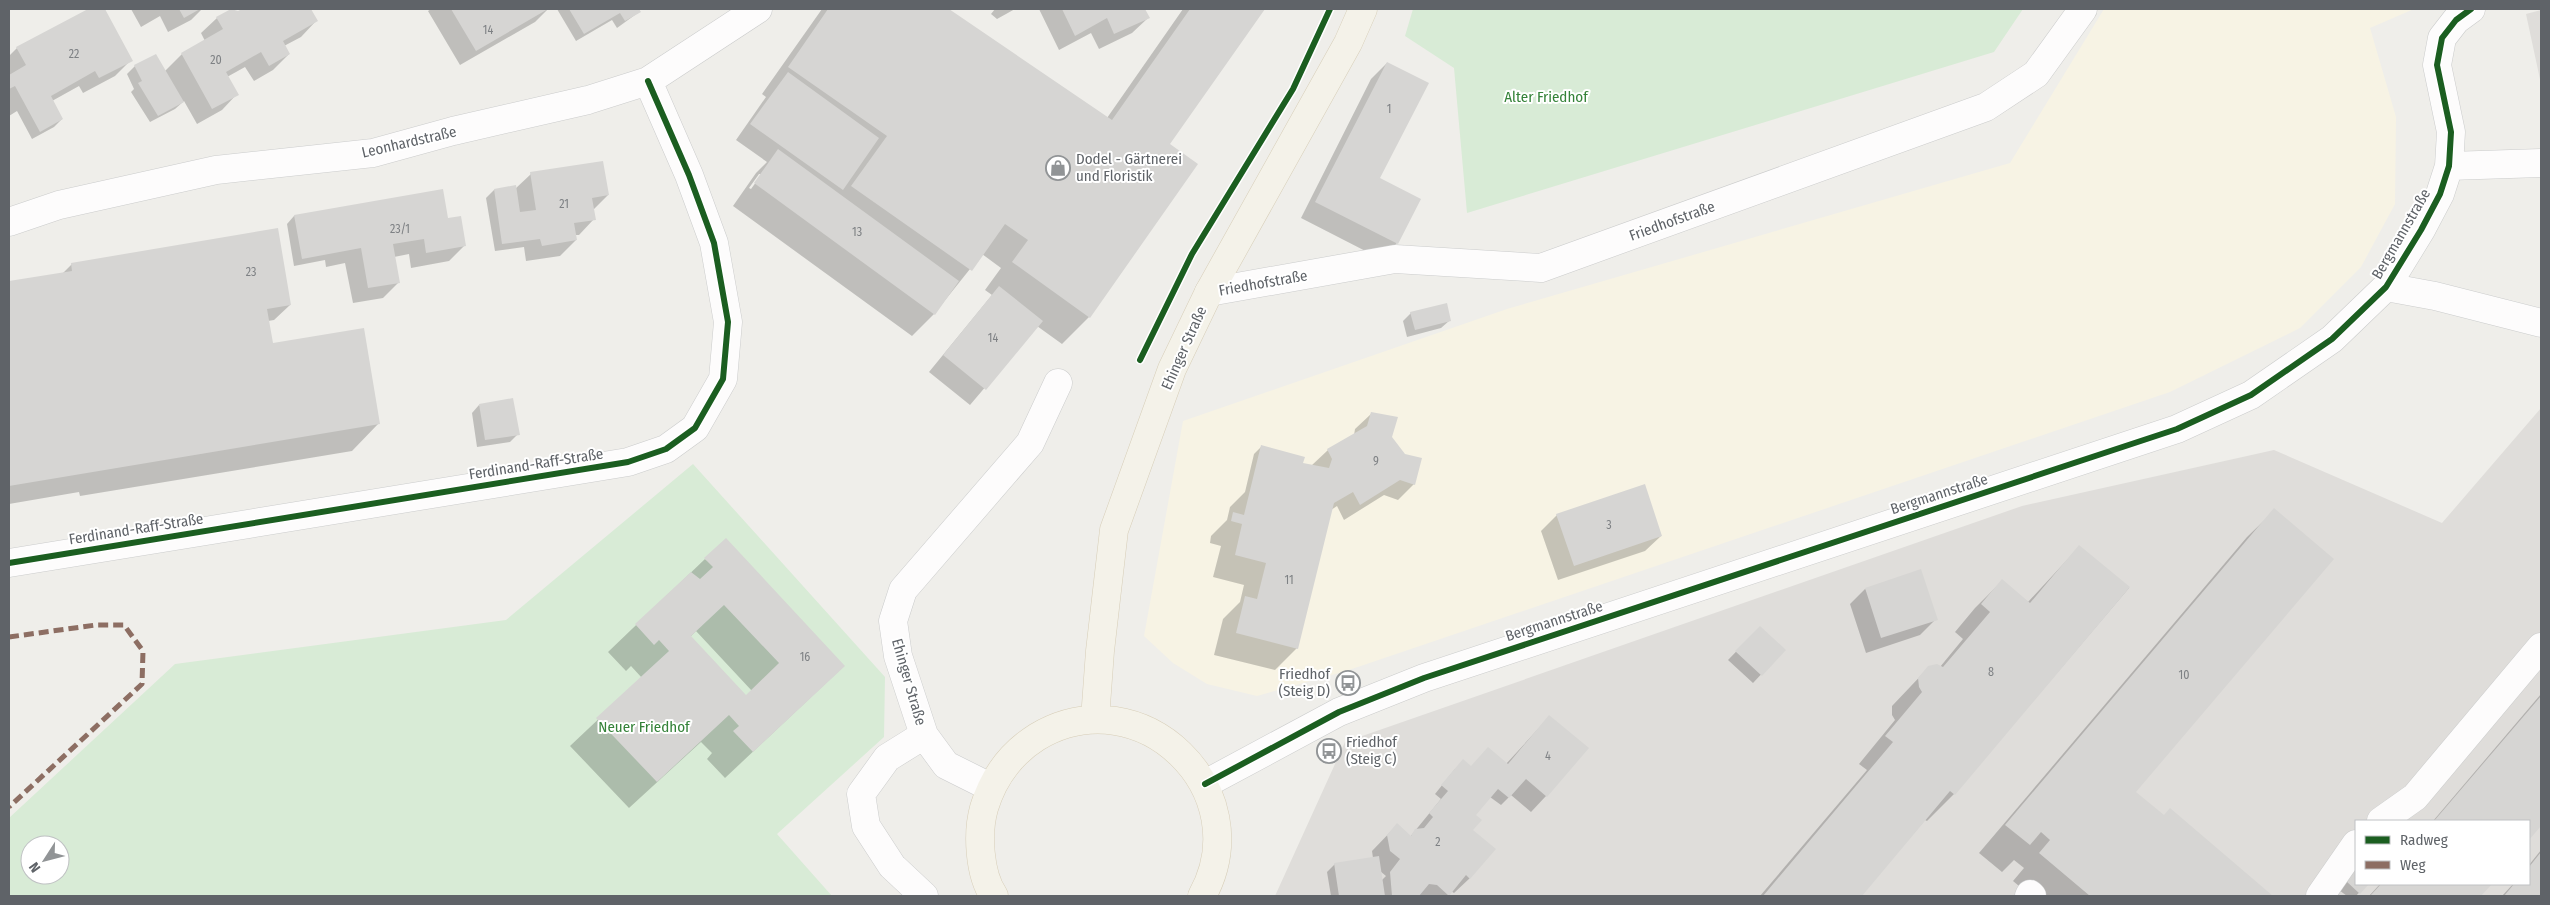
<svg xmlns="http://www.w3.org/2000/svg" width="2550" height="905" font-family="'Fira Sans Condensed',sans-serif">
  <rect width="100%" height="100%" fill="#efeeea"/>
  <path fill="#f7f3e4" d="M2104,9H2414L2370,28L2396,117L2395,204L2361,267L2300,328L2170,392L1346,671L1257,696L1207,684L1173,663L1144,636L1183,421L1507,309L2010,163Z"/>
  <path fill="#dfddda" fill-rule="evenodd" d="M2541,10V84L2526,14Z
    M2541,408V896H1275L1345,742L2022,506L2274,450L2442,523ZM2356,821H2529V884H2356Z"/>
  <path fill="#d8ebd6" fill-rule="evenodd" d="M1413,9H2023L1994,52L1467,213L1454,68L1405,36Z
    M693,464L885,677L884,737L777,834L832,896H9V818L175,664L506,620ZM30,845H60V875H30Z"/>
  <path fill="#0003" fill-rule="evenodd" d="M90,9H103L131,60L115,76L83,93L79,86L52,101L62,119L54,127L32,139L17,111L9,116V56L17,48Z
    M131,9H202L191,20L168,32L160,16L141,27Z
    M233,9L237,13L244,9H309L316,21L301,37L284,46L289,54L273,70L254,81L245,67L227,77L237,94L222,110L197,124L184,101L175,109L150,122L131,92L134,89L127,74L135,66L165,71L182,54L205,41L201,33L217,18Z
    M431,9H548L535,22L460,65L428,11Z
    M557,9H637L639,12L617,28L612,20L576,41Z
    M822,9H947L1107,118L1183,9H1264L1168,144L1089,317L1062,344L1037,326L970,405L929,372L992,295L985,290L1001,268L982,254L934,314L912,336L733,206L756,173L767,162L736,140L766,97L762,94ZM759,174H762L751,189L749,188Z
    M995,9H1015L997,19L991,14Z
    M1039,9H1143L1148,18L1132,33L1099,49L1091,33L1059,50Z
    M1387,63L1378,178L1397,243L1381,259L1301,218L1371,79Z
    M531,174L608,195L593,210L594,219L579,235H575L576,240L560,256L526,261L524,247L495,251L486,198L494,190L515,187V189Z
    M294,216L447,219L464,246L449,261L411,268L409,254L394,257L399,282L383,298L353,303L345,263L326,267L325,260L294,266L287,224Z
    M72,264L290,305L274,320L268,321L272,344L379,423L352,451L80,496L79,492L9,504V283L62,274Z
    M1411,313L1449,321L1441,328L1407,337L1403,321Z
    M479,405L518,434L510,442L477,447L472,413Z
    M1371,414L1390,437L1414,484L1398,500L1384,495L1344,520L1337,506L1331,510L1297,648L1275,670L1214,655L1223,619L1240,602L1244,585L1213,577L1221,546L1210,543L1211,536L1227,520L1230,507L1245,492L1254,454L1262,446L1302,464L1311,466L1328,450L1354,435L1355,429Z
    M2275,510L2135,792L2163,817L2170,810L2271,896H2031L2013,881L2024,868L2014,860L2002,872L1979,853L2247,537Z
    M1557,515L1661,536L1645,551L1558,580L1541,531Z
    M2079,547L2129,588L1954,794L1927,821L1925,820L1860,896H1760L1867,770L1859,764L1895,720L1892,715V706L1929,667H1940L1963,639L1955,632L1975,608L2002,581L2028,602Z
    M705,559L844,666L725,778L707,759L712,753L701,742L629,808L570,746L642,678L631,666L626,671L608,652ZM696,631L752,691L746,696L690,637Z
    M1865,589L1936,619L1920,635L1866,653L1850,604Z
    M1760,627L1784,650L1753,683L1728,660Z
    M2541,694V824L2529,838V821H2433Z
    M1549,717L1546,796L1531,812L1511,795L1501,805L1490,797L1475,815L1471,830L1470,878L1454,893L1451,891L1447,896H1331L1327,872L1335,864L1373,858L1372,851L1397,825L1410,837L1441,799L1435,794L1455,769L1506,764ZM1380,871L1386,876L1382,880Z
    M2541,850V896H2502L2513,884H2529V865Z
    M2356,870V884H2367L2356,896H2347L2339,890Z
    M2380,884H2490L2479,896H2369Z"/>
  <path fill="#d6d5d3" fill-rule="evenodd" d="M88,9H105L133,61L99,78L95,71L51,96L63,119L40,132L15,86L9,89V75L26,65L16,47Z
    M179,9H200L184,18Z
    M231,9L238,11L242,9H311L318,21L283,41L290,54L269,66L261,52L226,72L239,95L212,109L181,53L223,29L216,17Z
    M451,9H548L476,51Z
    M569,9H639L641,12L625,21L620,13L584,34Z
    M828,9H949L1112,120L1190,9H1265L1170,144L1198,164L1090,318L1012,262L1028,240L1005,224L972,271L851,186L887,136L788,67Z
    M1062,9H1145L1150,18L1114,34L1107,18L1075,36Z
    M156,54L184,102L158,116L138,83L142,81L134,65Z
    M1387,62L1429,83L1380,178L1421,199L1398,244L1315,202Z
    M788,72L879,138L843,190L750,124Z
    M778,149L959,281L935,315L754,183Z
    M603,161L609,195L592,198L596,220L574,223L577,240L542,246L540,239L502,244L494,189L516,185L520,212L536,210L530,172Z
    M443,189L448,218L461,216L466,246L426,253L424,239L393,244L400,283L368,288L361,248L302,259L294,215Z
    M278,228L291,305L267,309L273,343L364,328L380,424L9,486V281L72,271L71,263Z
    M999,286L1043,321L986,390L943,355Z
    M1447,303L1451,321L1415,330L1410,312Z
    M513,398L520,435L485,440L479,404Z
    M1371,412L1398,417L1392,437L1405,454L1422,458L1415,485L1400,480L1360,505L1353,492L1334,503L1298,649L1236,633L1245,596L1257,599L1266,563L1235,555L1242,524L1231,521L1233,512L1244,515L1261,445L1305,457L1303,463L1329,468L1332,459L1327,449L1367,426Z
    M1645,484L1662,536L1574,566L1556,514Z
    M2274,508L2334,559L2136,792L2164,815L2170,808L2273,896H2090L2039,853L2050,840L2041,832L2030,845L2005,825Z
    M726,538L845,666L753,752L733,731L739,726L729,715L657,782L596,718L669,651L659,640L654,645L635,624L691,572L700,579L713,567L704,558ZM724,605L779,663L746,695L691,636Z
    M2079,545L2130,587L1955,795L1950,791L1862,896H1763L1893,742L1885,736L1922,692L1919,687L1918,678L1928,666L1937,664L1943,667L1990,612L1981,604L2002,579L2030,603Z
    M1921,569L1938,620L1881,638L1865,588Z
    M1760,626L1786,650L1762,676L1735,651Z
    M2541,696V826L2529,840V821H2434Z
    M1549,715L1589,748L1547,797L1526,779L1509,798L1498,789L1476,815L1482,820L1473,830L1496,849L1470,879L1466,875L1449,896L1437,885L1429,884L1419,896H1392L1390,872L1400,859L1390,851L1387,835L1397,823L1411,836L1415,829L1424,828L1433,817L1429,813L1448,791L1441,785L1463,759L1471,766L1488,747L1508,764Z
    M2541,852V896H2504L2514,884H2529V867Z
    M1379,856L1385,896H1339L1334,863Z
    M2356,870V884H2369L2360,894L2346,881Z
    M2381,884H2492L2481,896H2370Z"/>
  <g fill="none" stroke-linecap="round" stroke-linejoin="round">
    <defs>
      <path id="minor" d="M2449,166L2541,163
        M9,222L59,205L216,170L373,153L453,131L588,100L648,81L758,9
        M2386,287L2435,296L2541,323
        M1209,292L1395,259L1541,268L1986,107L2036,74L2083,9
        M9,563L628,462L666,449L695,428L723,379L728,322L714,243L689,175L648,81
        M924,735L887,758L861,794L866,826L892,866L924,896
        M1205,784L1339,712L1424,678L2177,429L2251,395L2332,339L2386,287L2421,230L2440,194L2449,166L2451,132L2437,65L2442,38L2456,20L2471,9
        M990,787L946,765L924,735L898,656L893,621L903,590L1030,443L1058,383
        M2381,821L2415,797L2541,647
        M2029,896L2030,894L2032,896
        M2320,896L2356,844"/>
      <path id="major" d="M1095,719L1100,651L1114,530L1172,369L1209,292L1348,43L1363,9
        M994,896C979,874 977,833 984,808C993,778 1010,754 1037,737C1141,675 1260,791 1202,896"/>
    </defs>
    <use href="#minor" stroke="#cbcccc" stroke-width="29"/>
    <use href="#major" stroke="#d7ceb8" stroke-width="29"/>
    <use href="#minor" stroke="#fdfcfc" stroke-width="28"/>
    <use href="#major" stroke="#f4f2e9" stroke-width="28"/>
    <path stroke="#8d6e63" stroke-width="5" stroke-dasharray="10 5" stroke-linecap="butt" d="M9,637L96,625H124L143,651L142,684L9,807"/>
    <defs>
      <path id="cycleway" d="M1140,360L1192,254L1293,89L1330,9
        M9,563L628,462L666,449L695,428L723,379L728,322L714,243L689,175L648,81
        M1205,784L1339,712L1424,678L2177,429L2251,395L2332,339L2386,287L2421,230L2440,194L2449,166L2451,132L2437,65L2442,38L2456,20L2471,9"/>
    </defs>
    <use href="#cycleway" stroke="#fff" stroke-width="9"/>
    <use href="#cycleway" stroke="#1b5e20" stroke-width="6"/>
  </g>
  <defs>
    <symbol id="shop-ring" viewBox="-11 -11 22 22"><circle r="9.5" fill="#fff" stroke="#919496" stroke-width="1.5"/><path d="M-5-2.5h2.3a2.7 3.5 0 0 1 5.4 0H5L5.5 6h-11ZM-1.5-2.5h3a1.5 2.3 0 0 0-3 0Z" fill="#919496"/></symbol>
    <symbol id="bus-ring" viewBox="-11 -11 22 22"><circle r="9.5" fill="#fff" stroke="#919496" stroke-width="1.5"/><path d="M-5-6H5V4H4V6H2V4H-2V6H-4V4H-5ZM-3.5-4V0h7V-4ZM-3.5 1.2v1.5H-2V1.2ZM2 1.2v1.5H3.5V1.2Z" fill="#919496"/></symbol>
  </defs>
  <g fill-rule="evenodd">
    <use href="#shop-ring" x="1044" y="154" width="28" height="28"/>
    <use href="#bus-ring" x="1334" y="669" width="28" height="28"/>
    <use href="#bus-ring" x="1315" y="737" width="28" height="28"/>
  </g>
  <g text-anchor="middle" dominant-baseline="central" stroke-width="4" stroke-linejoin="round" paint-order="stroke">
    <g font-size="12" fill="#7e8184">
      <text x="488" y="30">14</text>
      <text x="74" y="54">22</text>
      <text x="216" y="60">20</text>
      <text x="1389" y="109">1</text>
      <text x="564" y="204">21</text>
      <text x="400" y="229">23/1</text>
      <text x="857" y="232">13</text>
      <text x="251" y="272">23</text>
      <text x="993" y="338">14</text>
      <text x="1376" y="461">9</text>
      <text x="1609" y="525">3</text>
      <text x="1289" y="580">11</text>
      <text x="805" y="657">16</text>
      <text x="1991" y="672">8</text>
      <text x="2184" y="675">10</text>
      <text x="1548" y="756">4</text>
      <text x="1438" y="842">2</text>
    </g>
    <g font-size="15" fill="#348238" stroke="#fff">
      <text x="1546" y="97">Alter Friedhof</text>
      <text x="644" y="727">Neuer Friedhof</text>
    </g>
    <g font-size="15" fill="#5f6368" stroke="#fff">
      <text transform="translate(409 142) rotate(-13)">Leonhardstraße</text>
      <text transform="translate(1672 221) rotate(-20)">Friedhofstraße</text>
      <text transform="translate(2401 234) rotate(-60)">Bergmannstraße</text>
      <text transform="translate(1263 283) rotate(-10)">Friedhofstraße</text>
      <text transform="translate(1184 348) rotate(-66)">Ehinger Straße</text>
      <text transform="translate(536 464) rotate(-9)">Ferdinand-Raff-Straße</text>
      <text transform="translate(1939 494) rotate(-18)">Bergmannstraße</text>
      <text transform="translate(136 529) rotate(-9)">Ferdinand-Raff-Straße</text>
      <text transform="translate(1554 621) rotate(-18)">Bergmannstraße</text>
      <text transform="translate(909 682) rotate(74)">Ehinger Straße</text>
    </g>
    <g font-size="15" fill="#5f6368" stroke="#fff" text-anchor="start">
      <text x="1076" y="159">Dodel - Gärtnerei<tspan x="1076" dy="17">und Floristik</tspan></text>
      <text x="1330" y="674" text-anchor="end">Friedhof<tspan x="1330" dy="17">(Steig D)</tspan></text>
      <text x="1346" y="742">Friedhof<tspan x="1346" dy="17">(Steig C)</tspan></text>
    </g>
  </g>
  <rect width="2550" height="905" fill="none" stroke="#5f6368" stroke-width="20"/>
  <rect x="2355" y="820" width="175" height="65" fill="#ffffff" stroke="#bfc1c3"/>
  <rect x="2365" y="836" width="25" height="8" fill="#1b5e20" stroke="#bfc1c3"/>
  <text x="2400" y="845" font-size="15" fill="#5f6368">Radweg</text>
  <rect x="2365" y="861" width="25" height="8" fill="#8d6e63" stroke="#bfc1c3"/>
  <text x="2400" y="870" font-size="15" fill="#5f6368">Weg</text>
  <g transform="translate(45 860) rotate(234)"><circle r="24" fill="#ffffff" stroke="#bfc1c3"/>
  <path d="M0-4L9 19L0 12L-9 19Z" fill="#919496"/>
  <text y="-8" font-size="14" font-weight="bold" text-anchor="middle" fill="#5f6368">N</text>
  </g>
</svg>
